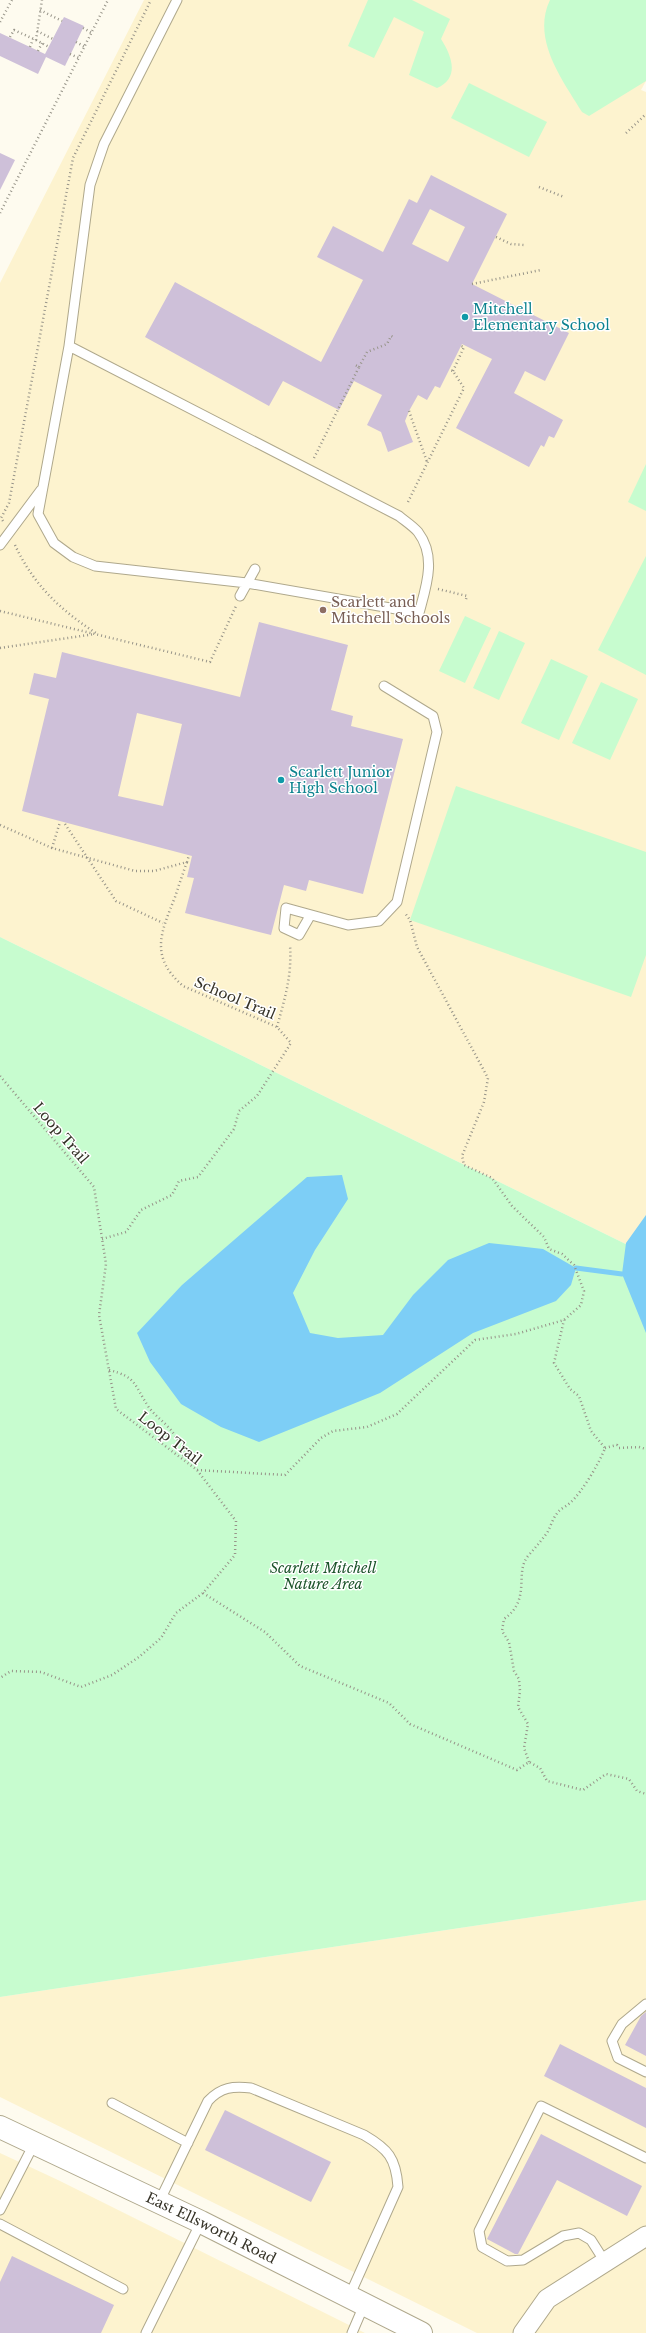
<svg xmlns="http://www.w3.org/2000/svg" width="646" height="2333" font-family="'Libre Baskerville',serif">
  <rect width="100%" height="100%" fill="#fefbef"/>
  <path fill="#fdf3cf" d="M144,0H646V81L641,90L646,92V1254L0,937V283Z
    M646,1900V2333H477L0,2097V1997Z
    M0,2153L58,2180L365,2333H0Z"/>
  <path fill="#c7fccf" d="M368,0H412L450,19L441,39C452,56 460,78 437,88L409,75L424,32L394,17L374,58L348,46Z
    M550,0H646V81L589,116L582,112C563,81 531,39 550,0Z
    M469,83L547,122L529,157L451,118Z
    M646,464V511L628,502Z
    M646,556V675L598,650Z
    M465,616L491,628L465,683L439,671Z
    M499,631L525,643L499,700L473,688Z
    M551,659L588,676L559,740L521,723Z
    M601,682L638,699L610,760L572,743Z
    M456,786L646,852V955L631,997L410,920Z
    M0,937L646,1254V1900L0,1997Z"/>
  <path fill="#7dcef6" d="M342,1175L348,1199L315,1250L293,1293L310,1333L338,1338L383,1335L413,1295L448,1260L489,1243L543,1249L576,1268L571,1285L556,1301L473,1333L380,1393L259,1442L221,1427L181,1404L150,1362L137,1333L182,1285L307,1177Z
    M646,1215V1333L622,1274L626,1243Z"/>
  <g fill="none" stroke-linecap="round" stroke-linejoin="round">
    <path stroke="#7dcef6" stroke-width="5" d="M576,1268L622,1274"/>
  </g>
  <path fill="#cec0d9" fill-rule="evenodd" d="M64,17L84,26L65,66L46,57L38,74L0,56V33L45,54Z
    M0,153L15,160L0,190Z
    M431,175L507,214L472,284L569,333L545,381L525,371L514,393L563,420L554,438L549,436L544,447L541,445L529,467L456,428L492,359L462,344L440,388L435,386L427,400L418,395L409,411L405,421L413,442L388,452L381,432L367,425L382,395L354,381L339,410L283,381L269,406L145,337L175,282L321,362L363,280L317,257L333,226L383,252L409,199L417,203ZM430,209L465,227L448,262L412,244Z
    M259,622L348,645L331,710L353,716L351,726L403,739L363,894L309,880L306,891L284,885L271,935L185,913L194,878L187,877L192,856L22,811L49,699L29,694L34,673L56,678L62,652L240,697ZM137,713L182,724L163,806L118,796Z
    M646,2012V2056L625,2045L641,2016Z
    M560,2044L646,2088V2128L544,2076Z
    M225,2110L331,2162L311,2202L205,2150Z
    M541,2134L642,2186L627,2216L557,2180L518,2254H515L487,2239Z
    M12,2256L114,2305L101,2333H0V2282Z"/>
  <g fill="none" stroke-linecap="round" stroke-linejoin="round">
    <defs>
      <path id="service" d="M69,346L399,516C405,521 413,526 418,532C437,557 426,587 419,613L247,583L95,566L73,557L54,543L38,514Z
        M69,346L90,185L104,144L177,0
        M0,545L41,490
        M240,596L255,569
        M310,916L299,935L284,928L286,908L348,925L379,921L397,902L437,732L433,716L384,686
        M646,2004L622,2024L612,2041L618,2058L646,2072
        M112,2103L188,2143
        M159,2202L208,2101C221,2087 233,2086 251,2088L364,2135C388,2149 396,2158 398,2187L349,2297
        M0,2210L35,2142
        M0,2224L123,2289
        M605,2262L591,2240L579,2233L563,2236L523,2260L507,2261L482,2247L479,2231L541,2106L646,2158
        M146,2333L201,2222
        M352,2333L364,2305"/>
      <path id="minor" d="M523,2333L547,2299L646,2236"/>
      <g id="secondary">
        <path id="s1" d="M0,2127L201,2222L421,2333"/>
      </g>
    </defs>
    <use href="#service" stroke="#afa88c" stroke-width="11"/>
    <use href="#minor" stroke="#afa88c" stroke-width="21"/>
    <use href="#secondary" stroke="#afa88c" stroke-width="24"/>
    <path stroke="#979489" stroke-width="2.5" stroke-dasharray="1 3" stroke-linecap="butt" d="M40,10L62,21
      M0,22L12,0
      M83,28L92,33
      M37,31L53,39
      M10,37L14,30L36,40L42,0
      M36,40L49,47
      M76,42L85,47
      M30,47L33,39
      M38,51L42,43
      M70,54L79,58
      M626,133L646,114
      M539,187L564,197
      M0,213L108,0
      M496,237L511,244L524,245
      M472,284L541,270
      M359,367L367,352L387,344L391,336L395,338
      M453,371L464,347L461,346
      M409,411L427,462
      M314,458L359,367L355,365
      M408,502L464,388L453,371L449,370
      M3,521L1,518L9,503L73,158L151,0
      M15,545C33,584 60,610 96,633
      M438,589L467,596L466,599
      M0,611L210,662L236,606
      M0,648L95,634
      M65,824L116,901L163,923
      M0,825L52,848L135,871H154L187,862L189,855
      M52,848L60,822
      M277,1027C285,997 292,977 290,945
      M0,1076L94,1187L106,1264L99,1315L116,1409L197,1470L236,1521L235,1555L203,1593L176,1613L161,1638L139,1657L112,1675L81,1687L41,1672L11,1671L0,1678
      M102,1239L126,1232L141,1210L172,1195L179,1181L198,1177L234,1129L239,1111L257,1096L291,1043L277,1027L183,986C149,956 161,933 175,897C179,885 183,873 187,862
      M109,1370C137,1377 134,1385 148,1406C154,1415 162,1420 169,1428C176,1435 179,1444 186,1450L182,1459
      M605,1448L617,1445L619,1448L639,1447L646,1449
      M197,1470L285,1475L321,1438L333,1431L367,1427L397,1414L475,1340L516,1334L564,1320L581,1305L584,1291L574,1265L562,1254L549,1249L544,1237L512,1206L492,1178L464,1165L462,1156L484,1102L488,1078L417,947L410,920L405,913
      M203,1593L265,1632L300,1666L389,1703L410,1724L517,1770L529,1762L540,1768L547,1781L583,1790L606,1774L629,1779L637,1791L646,1794
      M529,1762L524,1748L528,1724L518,1707L520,1691L519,1679L514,1671L509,1642L502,1631L504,1619C532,1599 514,1573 528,1556C535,1548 541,1541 547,1533C551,1526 553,1517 559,1511C562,1508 567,1506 571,1502C582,1492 600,1462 605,1448L591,1431L579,1396L570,1389L554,1363L564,1320"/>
    <use href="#service" stroke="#fff" stroke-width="9"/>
    <use href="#minor" stroke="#fff" stroke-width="19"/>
    <use href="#secondary" stroke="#fff" stroke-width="22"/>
  </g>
  <g fill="#0f9aa8" stroke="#fff" stroke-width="1.5">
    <circle cx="465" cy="317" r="4"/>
    <circle cx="281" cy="780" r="4"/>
  </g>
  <circle fill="#8d6e63" stroke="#fff" stroke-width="1.5" cx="323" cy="610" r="4"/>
  <g text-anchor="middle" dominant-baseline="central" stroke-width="3" stroke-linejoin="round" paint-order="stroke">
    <g font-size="14" fill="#0d838f" stroke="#fff" text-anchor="start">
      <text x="473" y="309">Mitchell<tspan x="473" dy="16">Elementary School</tspan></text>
      <text x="289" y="772">Scarlett Junior<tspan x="289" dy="16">High School</tspan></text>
    </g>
    <g font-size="14" fill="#785e54" stroke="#fff" text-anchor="start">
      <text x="331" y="602">Scarlett and<tspan x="331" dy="16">Mitchell Schools</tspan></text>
    </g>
    <g font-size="14" fill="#363328" stroke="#fff">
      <text transform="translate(235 998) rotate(23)">School Trail</text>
      <text transform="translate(61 1133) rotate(49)">Loop Trail</text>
      <text transform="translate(170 1438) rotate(38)">Loop Trail</text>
      <text stroke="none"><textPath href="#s1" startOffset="234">East Ellsworth Road</textPath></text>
    </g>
    <g font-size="14" font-style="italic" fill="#1a5329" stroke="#fff">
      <text x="323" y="1568">Scarlett Mitchell<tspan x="323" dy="16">Nature Area</tspan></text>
    </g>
  </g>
</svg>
